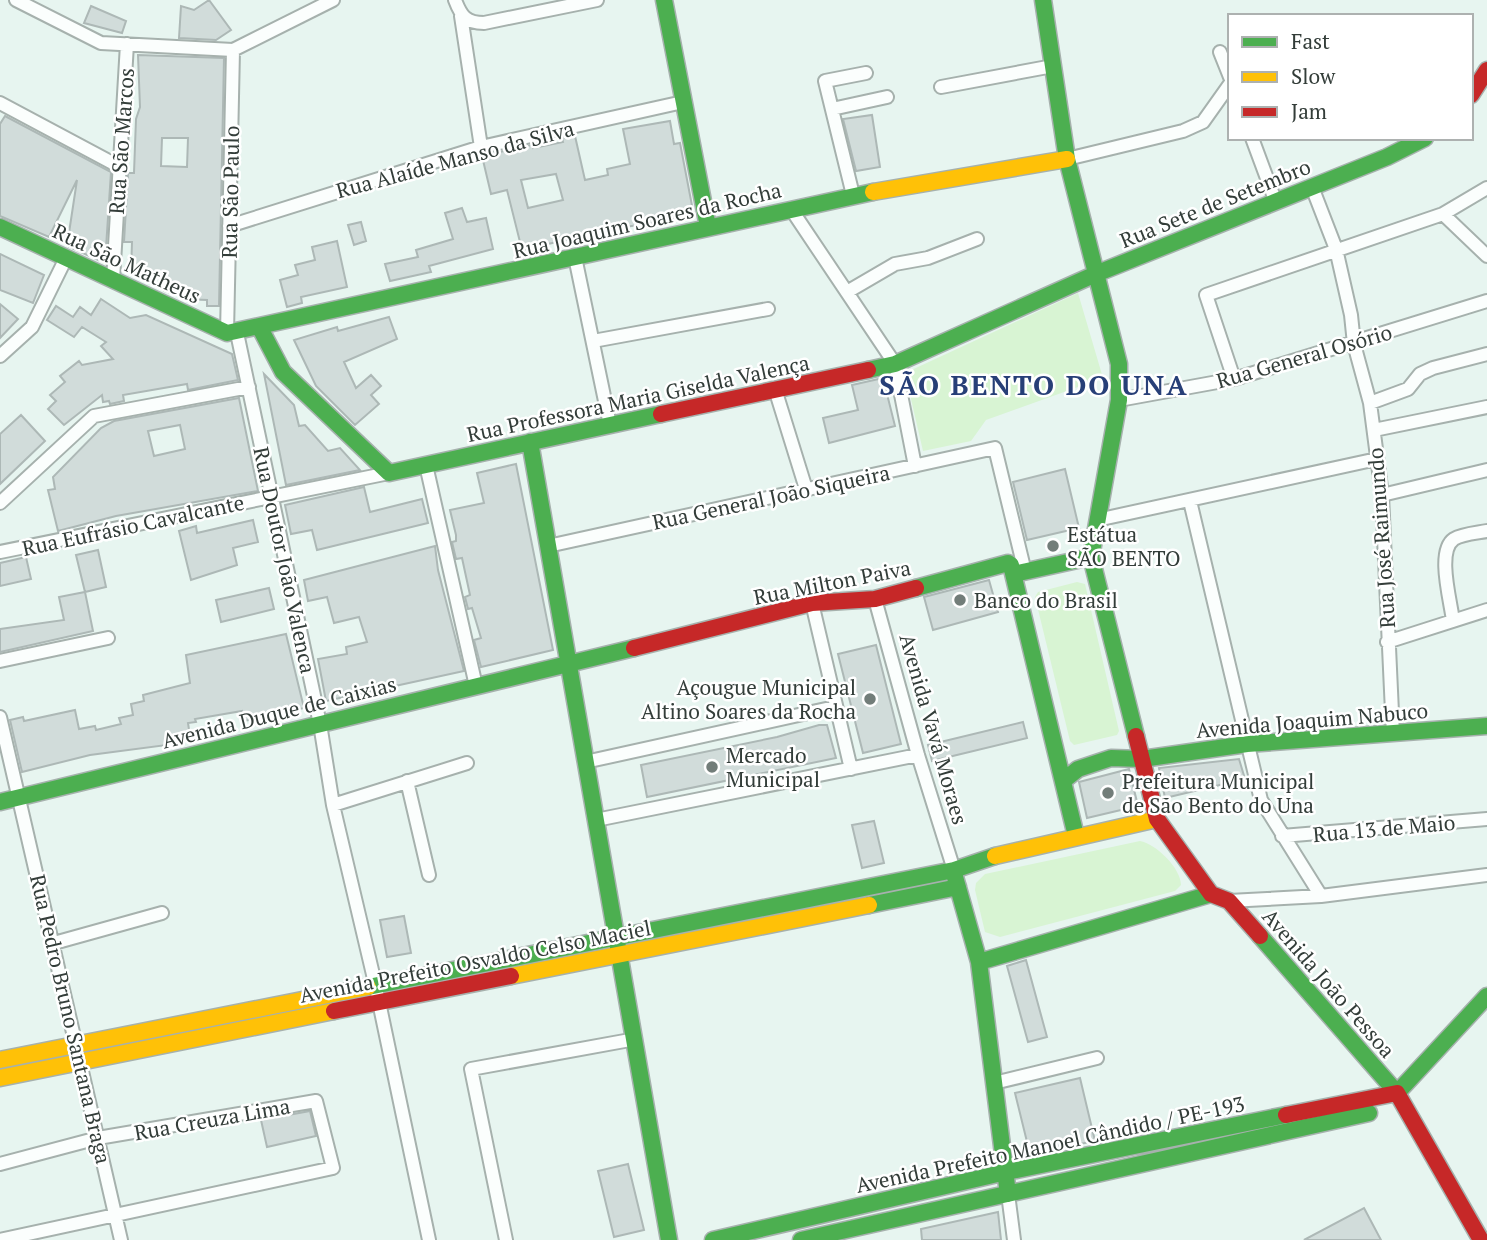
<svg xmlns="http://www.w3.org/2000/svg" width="1487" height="1240" font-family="'PT Serif',serif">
  <rect width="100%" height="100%" fill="#e7f5f0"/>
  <path fill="#d8f4d3" d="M1078,293L1103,378L986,420L971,441L923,451L905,373Z
    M1077,582L1085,584L1119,731L1117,735L1074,745L1070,741L1035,597L1038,592Z
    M1140,841C1156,844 1181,868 1181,885L1175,891L1000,937L985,932L975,890L976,883L985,874Z"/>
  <path fill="#d1dcda" stroke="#adb8b6" stroke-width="2" fill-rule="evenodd" d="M209,0L231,30L216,40L179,38L181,6L194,10Z
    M91,6L126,21L122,33L84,23Z
    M138,55L224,58L219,306H207V300L182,299L179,295L164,291L165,279L131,273L132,242H124L128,173H134L136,119L140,107ZM162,138H188L187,167L161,166Z
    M872,115L880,167L856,171L843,119Z
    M5,116L111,172L105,263L67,246L77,180L49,237L0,216V124Z
    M670,121L674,144L680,143L694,216L613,229L522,250L507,190L491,194L482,156L532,145L533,148L563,142L562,138L575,136L585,180L608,175L607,169L630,164L623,129ZM556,174L563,200L528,208L521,180Z
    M462,208L467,222L486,218L493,249L429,266L431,272L390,281L385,264L418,257L416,250L453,239L445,213Z
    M361,222L366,241L354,245L348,225Z
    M337,241L347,287L301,297L302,303L287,307L280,280L298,275L295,265L315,260L312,247Z
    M0,254L44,275L33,303L0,290Z
    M101,299L130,318L146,315L232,354L238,380L188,390L187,384L123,395L124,401L110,404L109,401L103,402L102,395L64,425L48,409L56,401L50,395L65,382L60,376L79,361L82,365L113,359L101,346L106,342L82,327L74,337L47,320L56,306L73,317L80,307L91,315Z
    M0,304L18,319L0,338Z
    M389,317L397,339L344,362L356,388L371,375L381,386L371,395L379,404L355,425L316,386L294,340L337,327L338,331Z
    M264,374L294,405L299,426L305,425L328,451L340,448L360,470L286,485Z
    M883,378L895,426L829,443L823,418L858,410L852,385Z
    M239,398L258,491L116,516L58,531L48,490L55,489L53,477L101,428L114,421ZM180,425L185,449L154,456L148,431Z
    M21,415L45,441L0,484V434Z
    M516,464L553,650L481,667L474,640L481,638L472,608L468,609L465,597L470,595L462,558L456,559L452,542L456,541V535L450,510L484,503L477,473Z
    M1065,469L1079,528L1027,540L1013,482Z
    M364,487L370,512L422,499L428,523L317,550L312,530L291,534L285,505Z
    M253,520L258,542L233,548L237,565L191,580L179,531L196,526L197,533Z
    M435,546L438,570L464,671L326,701L318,659L347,654L346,647L367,642L359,617L334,623L327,597L308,601L304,580Z
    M98,550L106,587L85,592L76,555Z
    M26,557L31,579L0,586V563Z
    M989,580L998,612L933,630L924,597Z
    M269,588L274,609L221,622L216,600Z
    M85,592L93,631L0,652V629L64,620L59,597Z
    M286,634L304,708L244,721L242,711L195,719L196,722L188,723L190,736L166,741L167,745L90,755L22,772L10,720L23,717L24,721L75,710L79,729L95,726L96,730L121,724L119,718L133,715L131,704L144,701L143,695L190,683L186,655Z
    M876,645L901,744L863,753L838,654Z
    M1023,722L1027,738L932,761L928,745Z
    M819,725H827L836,758L647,797L641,765L777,737Z
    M1239,759L1245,779L1165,798L1159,768Z
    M1129,769L1138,806L1087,818L1079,782Z
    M874,821L884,863L862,868L852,825Z
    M404,916L411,953L387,957L380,920Z
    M1026,960L1047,1037L1028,1042L1007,966Z
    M1080,1078L1095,1141L1030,1154L1015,1093Z
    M310,1111L316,1136L267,1147L261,1120Z
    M628,1164L644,1230L614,1237L598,1171Z
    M1364,1208L1381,1240H1304Z
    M998,1212L1001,1240H922L921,1229Z"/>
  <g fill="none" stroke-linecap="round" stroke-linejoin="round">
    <defs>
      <path id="street" d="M16,0L101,43L233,50
        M455,0C461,16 466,23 484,23L597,0
        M461,16L481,147
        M233,50L333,0
        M1220,52L1230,77
        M941,87L1053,66
        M0,103L120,167
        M832,109L887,97
        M1252,138L1275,200
        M1067,159L1183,131L1203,122L1230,84
        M1312,187L1336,249L1351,315L1354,344L1370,403L1382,495L1393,734
        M853,195L825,81L866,73
        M791,209L895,364L915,466
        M1443,214L1487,256
        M229,226L481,147L683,102
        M575,257L610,425
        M113,280L127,44
        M847,292L895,264L928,258L977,239
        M227,333L233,50
        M237,333L320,724L333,805L375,983L429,1240
        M593,341L768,309
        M0,356L32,327L66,258
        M1234,379L1206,295L1443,214L1487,188
        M775,389L806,489
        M1119,400L1234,379L1487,301
        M1370,403L1408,389L1420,374L1433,368L1487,354
        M1374,430L1487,407
        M426,465L476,686
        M1382,495L1487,470
        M1190,501L1261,800L1321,896
        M0,503L94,416L249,387
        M1097,520L1377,459
        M548,546L995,448L1025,572
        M0,552L389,473
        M875,599L918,755L954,870
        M812,603L851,769
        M1453,621C1451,602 1436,551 1454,539C1462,534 1477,533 1487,531
        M1387,642L1487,610
        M0,661L108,638
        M0,717L121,1240
        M585,762L835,707
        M407,781L429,875
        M333,805L467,763
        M596,820L918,755
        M1282,836L1487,819
        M1229,901L1321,896L1487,875
        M54,943L162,913
        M994,1083L1097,1058
        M0,1164L98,1138L316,1101L333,1168L0,1240
        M1008,1194L1014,1240
        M506,1240L471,1069L630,1040"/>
      <path id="fast" d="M664,0L708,227
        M1043,0L1067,159L1119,364V400L1091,557L1136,736
        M0,227L227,333L873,192
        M260,328L283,372L389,473L661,414
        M868,370L895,364L1098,273L1387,157L1425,138
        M530,442L669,1240
        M1014,574L1091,557
        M916,588L1008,563L1011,565L1076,836
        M1063,781L1078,769L1111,758L1142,759L1247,744L1487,726
        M0,802L634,648
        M955,877L979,962L1008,1194
        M869,905L958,887
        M1260,936L1397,1093L1487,996
        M979,962L1211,894
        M368,987L954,870L995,856
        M713,1240L1006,1172L1286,1115
        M801,1240L1369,1113"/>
      <path id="slow" d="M873,192L1067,159
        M995,856L1157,819
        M511,976L869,905
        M0,1060L368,987
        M0,1078L334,1011"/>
      <path id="jam" d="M1471,95L1487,70
        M661,414L868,370
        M634,648L812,603L875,599L916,588
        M1136,736L1157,819L1211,894L1229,901L1260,936
        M334,1011L511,976
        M1286,1115L1397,1093L1481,1240"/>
    </defs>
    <use href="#street" stroke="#a6b1ad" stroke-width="16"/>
    <use href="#fast" stroke="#a6b1ad" stroke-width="19"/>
    <use href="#slow" stroke="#a6b1ad" stroke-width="19"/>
    <use href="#jam" stroke="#a6b1ad" stroke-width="19"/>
    <use href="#street" stroke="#fbfefd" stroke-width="12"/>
    <use href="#fast" stroke="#4caf50" stroke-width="16"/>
    <use href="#slow" stroke="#ffc107" stroke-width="16"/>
    <use href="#jam" stroke="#c62828" stroke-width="16"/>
  </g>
  <g fill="#727d79" stroke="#fff" stroke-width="2.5">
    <circle cx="1053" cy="546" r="7"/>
    <circle cx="960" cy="600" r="7"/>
    <circle cx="870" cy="699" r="7"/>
    <circle cx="712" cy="767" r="7"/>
    <circle cx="1108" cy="793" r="7"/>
  </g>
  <g text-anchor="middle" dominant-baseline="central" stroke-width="5" stroke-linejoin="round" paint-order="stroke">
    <g font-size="21" fill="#333d39" stroke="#fff">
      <text transform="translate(121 141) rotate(-86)">Rua São Marcos</text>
      <text transform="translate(455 159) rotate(-15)">Rua Alaíde Manso da Silva</text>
      <text transform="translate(230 192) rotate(-89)">Rua São Paulo</text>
      <text transform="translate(1215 203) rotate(-22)">Rua Sete de Setembro</text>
      <text transform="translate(647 220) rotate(-13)">Rua Joaquim Soares da Rocha</text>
      <text transform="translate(127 263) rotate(25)">Rua São Matheus</text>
      <text transform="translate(1304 356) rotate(-16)">Rua General Osório</text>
      <text transform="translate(638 398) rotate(-12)">Rua Professora Maria Giselda Valença</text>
      <text transform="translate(771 497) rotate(-12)">Rua General João Siqueira</text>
      <text transform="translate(133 525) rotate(-12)">Rua Eufrásio Cavalcante</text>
      <text transform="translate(1381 538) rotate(-94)">Rua José Raimundo</text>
      <text transform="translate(285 560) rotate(78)">Rua Doutor João Valenca</text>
      <text transform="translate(832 582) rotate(-11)">Rua Milton Paiva</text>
      <text transform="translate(279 712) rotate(-14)">Avenida Duque de Caixias</text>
      <text transform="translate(1312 720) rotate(-5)">Avenida Joaquim Nabuco</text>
      <text transform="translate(934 729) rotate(74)">Avenida Vavá Moraes</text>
      <text transform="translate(1384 828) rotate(-5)">Rua 13 de Maio</text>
      <text transform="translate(475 961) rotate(-11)">Avenida Prefeito Osvaldo Celso Maciel</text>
      <text transform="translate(1329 983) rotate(49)">Avenida João Pessoa</text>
      <text transform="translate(71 1019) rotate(77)">Rua Pedro Bruno Santana Braga</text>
      <text transform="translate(212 1119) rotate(-10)">Rua Creuza Lima</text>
      <text transform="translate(1050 1144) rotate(-12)">Avenida Prefeito Manoel Cândido / PE-193</text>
    </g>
    <g font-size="21" fill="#333d39" stroke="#fff" text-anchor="start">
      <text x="1067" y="534">Estátua<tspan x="1067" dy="24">SÃO BENTO</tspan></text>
      <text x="974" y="600">Banco do Brasil</text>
      <text x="856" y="687" text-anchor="end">Açougue Municipal<tspan x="856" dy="24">Altino Soares da Rocha</tspan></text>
      <text x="726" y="755">Mercado<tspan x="726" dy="24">Municipal</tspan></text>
      <text x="1122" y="781">Prefeitura Municipal<tspan x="1122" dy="24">de São Bento do Una</tspan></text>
    </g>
    <g font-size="28" font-weight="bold" letter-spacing="2" fill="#273f77" stroke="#fff">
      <text x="1034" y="384">SÃO BENTO DO UNA</text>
    </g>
  </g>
  <rect x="1228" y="14" width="245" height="126" fill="#ffffff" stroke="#adb1b0" stroke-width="2"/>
  <rect x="1242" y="37" width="35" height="10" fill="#4caf50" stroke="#adb1b0" stroke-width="2"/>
  <text x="1291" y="49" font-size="21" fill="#333d39">Fast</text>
  <rect x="1242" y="72" width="35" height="10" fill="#ffc107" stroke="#adb1b0" stroke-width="2"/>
  <text x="1291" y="84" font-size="21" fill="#333d39">Slow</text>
  <rect x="1242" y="107" width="35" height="10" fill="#c62828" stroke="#adb1b0" stroke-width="2"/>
  <text x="1291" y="119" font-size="21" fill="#333d39">Jam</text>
</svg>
